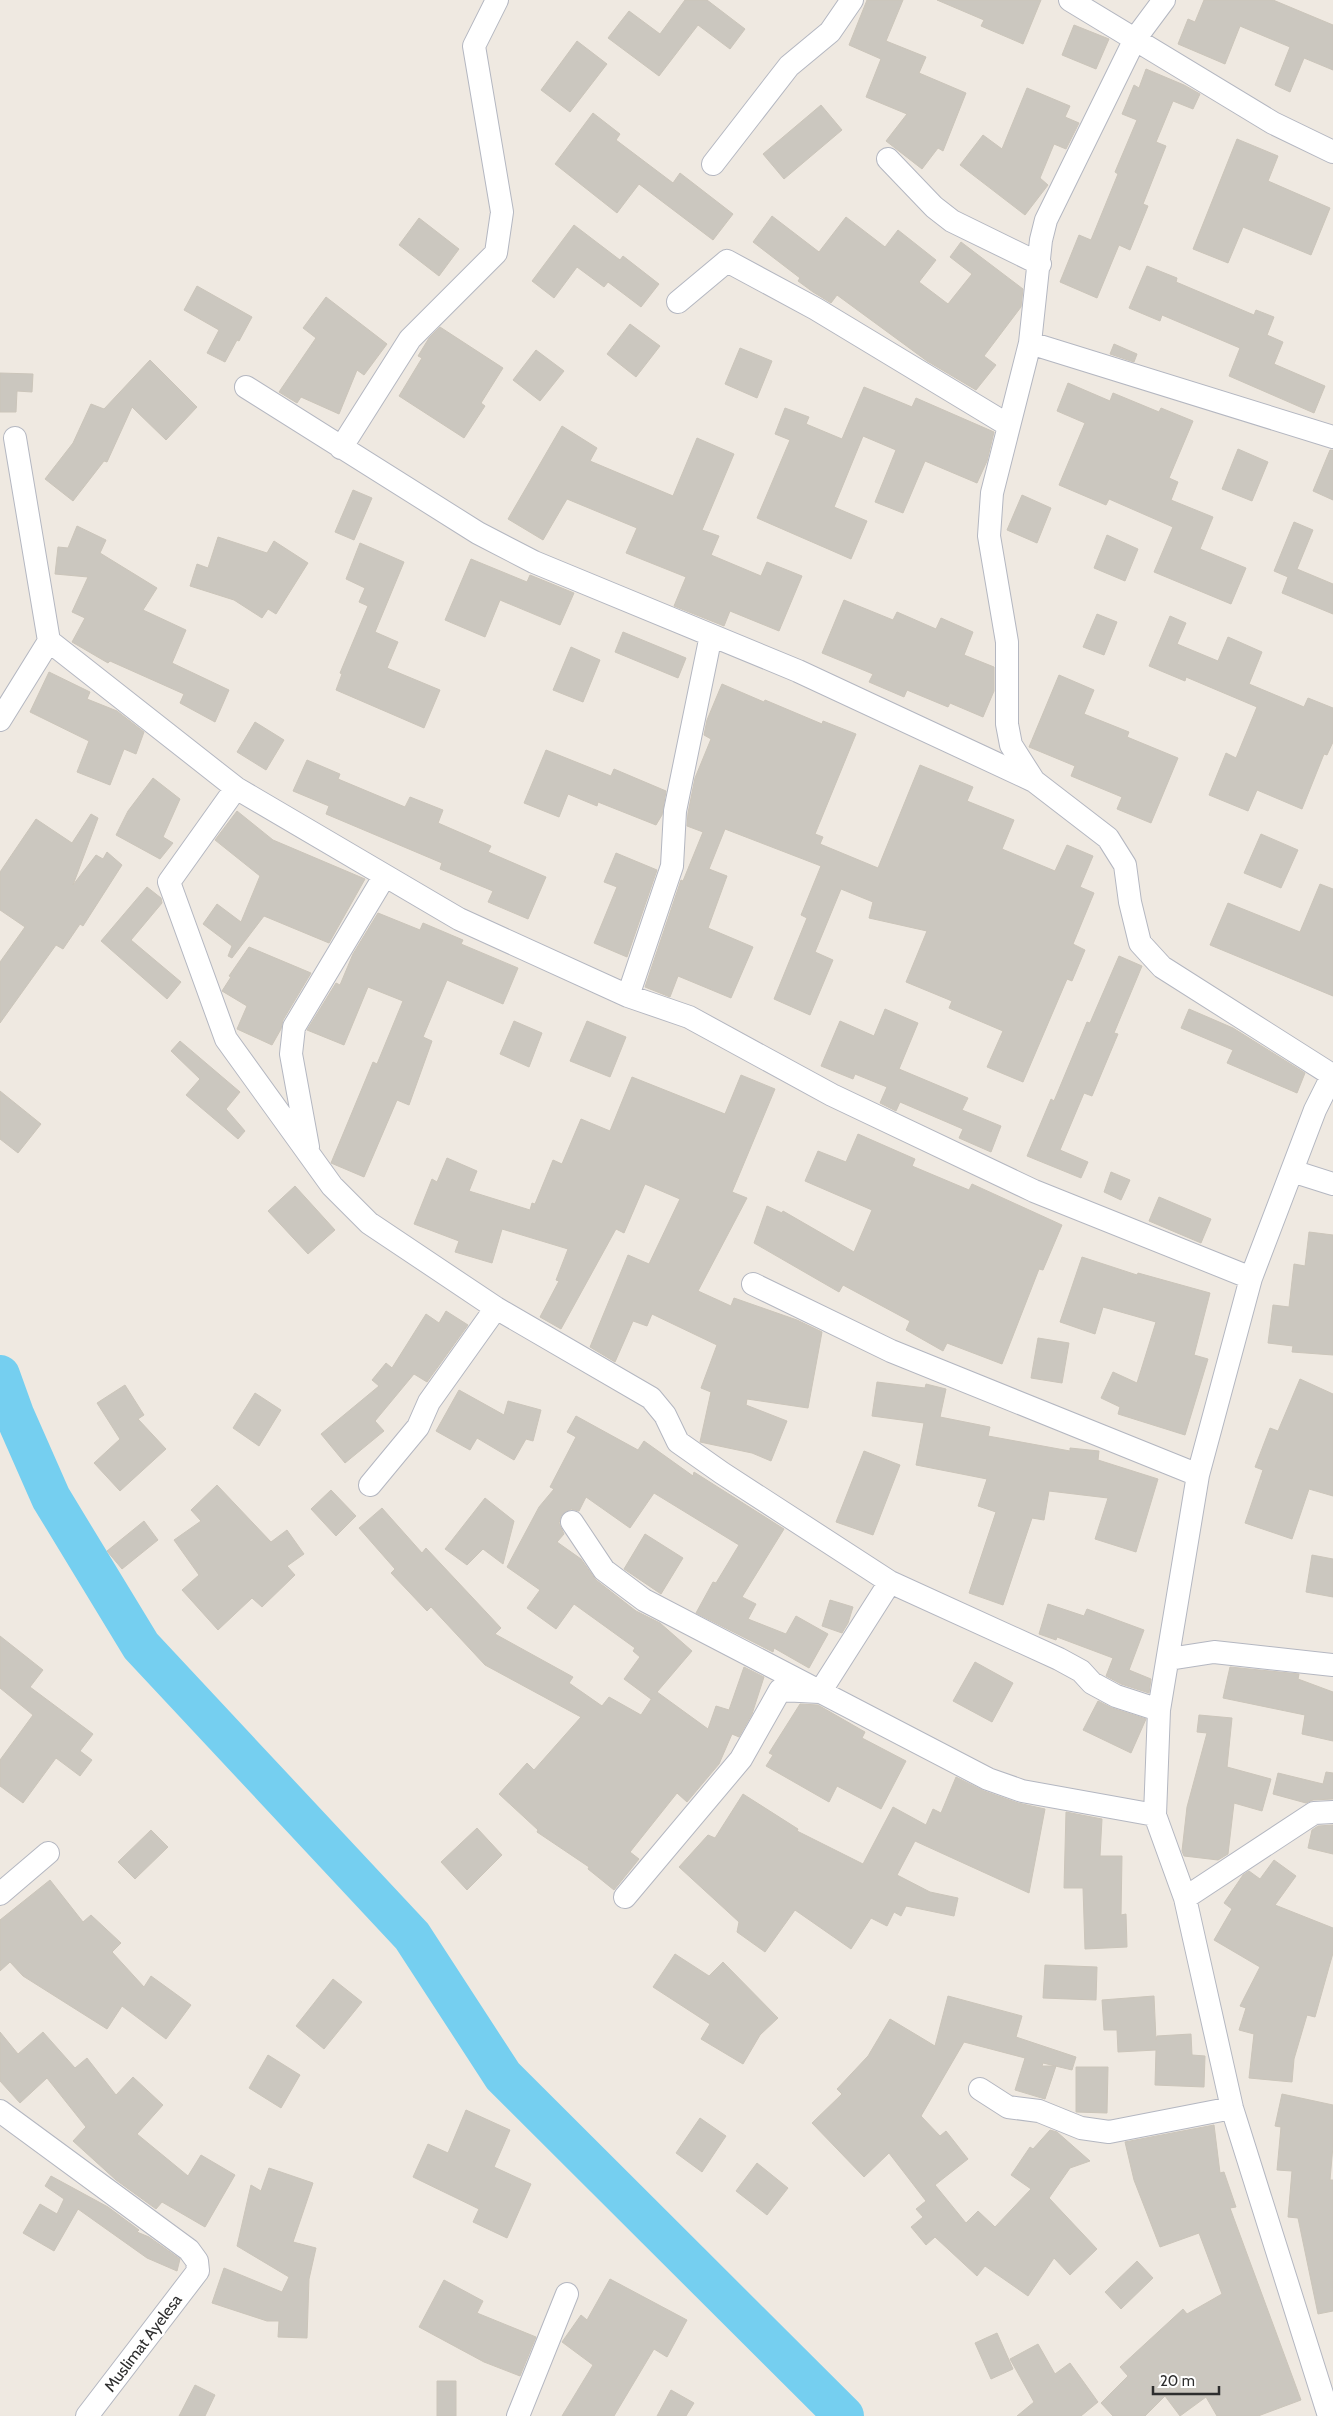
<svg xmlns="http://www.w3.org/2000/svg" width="1333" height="2416" font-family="Cabin,sans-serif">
  <rect width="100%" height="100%" fill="#efe9e1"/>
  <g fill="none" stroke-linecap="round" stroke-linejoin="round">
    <path stroke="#75cff0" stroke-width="40" d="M0,1375L14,1414L51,1498L141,1646L412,1936L503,2076L844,2416"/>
  </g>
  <path fill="#cbc7bf" stroke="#cbc5ba" d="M685,0H707L745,29L730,49L698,25L659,76L608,38L629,11L660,34Z
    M867,0H903L886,41L926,57L919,73L966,93L943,151L938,148L922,169L886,141L907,114L866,97L881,59L849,45Z
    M937,0H1041L1023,44L981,26L984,20Z
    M1204,0H1273L1333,25V70L1304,58L1290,92L1275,85L1290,47L1240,26L1225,64L1178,44L1188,19L1195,22Z
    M1074,25L1109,39L1096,69L1062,55Z
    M577,41L607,64L570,112L541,90Z
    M1146,69L1184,85L1200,94L1193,109L1173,101L1156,142L1166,146L1143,204L1148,206L1130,250L1119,245L1097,298L1060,282L1079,235L1091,240L1118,174L1115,172L1137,120L1122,114L1134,85L1139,88Z
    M1027,88L1070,106L1065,117L1079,123L1066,149L1054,144L1040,178L1048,185L1025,215L960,165L983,135L1002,149Z
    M821,105L842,130L784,179L763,154Z
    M593,113L620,134L616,140L673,183L680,173L733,214L713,240L639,184L617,213L555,164Z
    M1237,139L1278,156L1268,181L1330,208L1311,255L1243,227L1228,263L1193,249Z
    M772,216L819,252L846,217L885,247L898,230L936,260L919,282L948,304L972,274L950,257L961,242L1023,289L1021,307L984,356L996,365L976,390L927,361L837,295L831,303L813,292L798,281L800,278L753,242Z
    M419,218L459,249L439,276L399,245Z
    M574,225L620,260L623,256L659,284L641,307L608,282L604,287L577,267L554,298L532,281Z
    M1147,266L1177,278L1176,282L1254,315L1256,310L1274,317L1267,335L1283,342L1274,364L1325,386L1314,413L1229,376L1240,348L1162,315L1160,321L1129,308Z
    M197,286L252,317L239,341L237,340L225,362L207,353L219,330L184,310Z
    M326,297L387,344L364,375L357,370L339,414L301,397L297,403L279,392L316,338L303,328Z
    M630,324L660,346L636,377L607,354Z
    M440,327L503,368L481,403L485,406L464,438L399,396L422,358L418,356L429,338Z
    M1114,344L1137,354L1134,362L1110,354Z
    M740,348L772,361L757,398L725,384Z
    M536,350L564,371L540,401L513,380Z
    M150,360L197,407L166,440L132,407L107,462L104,461L73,501L45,479L73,443L91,404L104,409Z
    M0,373L33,374L32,392L17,391L16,412H0Z
    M1068,383L1110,401L1113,393L1159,412L1161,408L1193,421L1169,478L1178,482L1171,500L1213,517L1200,549L1246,568L1231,604L1154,572L1173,527L1109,499L1106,505L1059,485L1085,423L1057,411Z
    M864,387L912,407L916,398L994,432L987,461L977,483L925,461L903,513L875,502L896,450L863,436L834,507L867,521L851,559L757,518L790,440L775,434L785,408L809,417L806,424L842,439Z
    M562,426L597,448L590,461L673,496L697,438L734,454L702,530L719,536L711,555L761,576L767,562L802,576L779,631L730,611L724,626L674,606L686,577L626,553L637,528L567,499L543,540L508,519Z
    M1238,449L1268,462L1252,501L1222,489Z
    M1330,450H1333V500L1313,491Z
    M353,490L372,498L354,540L335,532Z
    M1022,495L1051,508L1037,543L1007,530Z
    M1294,522L1313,530L1297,569L1333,584V614L1282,593L1288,577L1274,571Z
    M77,526L106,540L100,553L157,588L143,610L186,630L172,663L229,690L215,722L180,703L184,694L110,661L108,663L72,642L85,618L72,612L88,577L55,574L58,547L68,548Z
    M1107,535L1138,549L1125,581L1094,568Z
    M218,537L267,553L274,541L308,563L276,614L268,609L262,618L234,600L190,586L197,564L208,568Z
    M360,543L404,562L375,632L398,642L387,668L440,690L424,728L336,690L342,674L340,673L368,606L359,602L365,588L346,579Z
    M471,559L527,582L530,575L574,593L560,625L500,600L485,637L445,620Z
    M844,600L893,620L897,612L936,629L941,618L973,632L964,655L994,667V691L983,717L950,703L948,707L907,690L904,697L869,682L873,674L822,653Z
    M1097,614L1117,622L1104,655L1083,647Z
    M1170,616L1186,623L1177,644L1218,661L1228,637L1262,652L1249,684L1304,707L1308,698L1333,708V742L1327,755L1324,754L1302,809L1257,790L1248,811L1209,795L1226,753L1236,758L1257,707L1186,677L1185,681L1149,666Z
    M623,632L686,658L678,678L615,652Z
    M571,647L600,660L583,702L553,690Z
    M49,672L90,692L87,699L117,711L144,732L136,754L124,749L110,785L77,772L89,741L30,712Z
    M1059,675L1094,690L1084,714L1129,732L1127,737L1178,758L1151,823L1117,809L1122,797L1071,776L1075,766L1029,747Z
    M722,684L764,702L765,700L822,724L823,721L856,734L815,834L823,837L820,844L878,868L920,765L973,787L967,801L1014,820L1002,849L1055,871L1067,845L1093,856L1080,887L1094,893L1073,944L1085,950L1072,981L1067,979L1023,1082L987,1067L1003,1031L949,1008L952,1001L906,982L927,931L869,918L873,902L841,889L815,952L833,960L810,1015L774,999L807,918L801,915L821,866L725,829L709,869L727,876L708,928L753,947L731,998L678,976L670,997L645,987L681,880L683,881L703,832L687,826L688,813L695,778L711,739L704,735L707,720Z
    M255,722L284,740L266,770L237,752Z
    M546,750L611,776L614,769L666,791L662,815L656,825L598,802L597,806L568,794L559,817L524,803Z
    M307,760L340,774L338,779L405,807L410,797L443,810L438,823L491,846L488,852L546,877L528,919L488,902L493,891L440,869L442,863L326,814L329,806L293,791Z
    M153,778L180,799L163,837L173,843L160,859L116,835L128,811Z
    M237,811L273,840L365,879L329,943L264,916L232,958L228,956L232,946L203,924L217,904L241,922L260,876L215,840Z
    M91,814L98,818L73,885L96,855L103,859L107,852L122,865L83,926L80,924L63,949L56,945L0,1023V962L25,927L0,910V872L36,819L72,843Z
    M1261,834L1298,850L1281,888L1244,873Z
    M616,853L657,870L627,957L594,943L617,887L604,882Z
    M1320,884L1333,889V996L1210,945L1228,903L1300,932Z
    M147,887L161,898L162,903L131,940L181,982L167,999L101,941Z
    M378,913L420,930L423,923L463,940L461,944L518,968L503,1004L447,980L423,1037L432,1041L409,1105L397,1100L364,1177L331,1163L373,1062L377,1064L403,1001L368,987L344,1045L307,1030L336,983L340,985L353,954Z
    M249,947L311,973L283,1020L281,1029L272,1045L237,1029L247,1006L222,991L231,977L229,976Z
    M1119,956L1142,966L1114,1033L1118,1034L1092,1096L1084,1093L1060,1150L1088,1162L1081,1178L1027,1156L1051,1099L1054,1101L1087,1022L1090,1023Z
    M885,1009L918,1023L899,1069L968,1098L962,1110L1001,1126L991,1152L959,1138L963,1129L900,1102L896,1111L880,1103L887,1087L855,1074L853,1079L821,1066L840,1021L874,1036Z
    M1189,1009L1233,1028L1305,1073L1297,1093L1227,1063L1233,1050L1181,1028Z
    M514,1021L542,1033L529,1067L500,1054Z
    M587,1021L626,1037L610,1077L570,1061Z
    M180,1041L240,1092L226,1109L245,1131L238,1139L186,1095L200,1079L171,1051Z
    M741,1075L775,1089L732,1192L747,1198L698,1291L731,1306L734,1298L797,1320L822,1332L808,1408L747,1399L746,1405L787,1421L771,1461L752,1453L700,1442L711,1392L701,1388L717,1345L652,1314L647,1326L633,1321L615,1362L590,1347L628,1255L649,1264L680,1199L645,1184L624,1233L616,1229L561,1329L540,1317L559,1281L556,1280L568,1249L502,1229L492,1263L455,1252L459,1241L414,1224L432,1179L437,1182L447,1158L477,1171L469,1191L530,1210L532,1203L535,1204L553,1160L562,1164L581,1119L610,1131L632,1077L725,1114Z
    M0,1091L41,1124L18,1153L0,1139Z
    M858,1134L915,1159L912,1166L969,1190L972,1184L1062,1225L1043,1270L1039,1269L1002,1364L947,1343L943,1351L906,1330L910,1321L843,1285L839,1292L754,1243L767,1206L782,1213L783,1211L854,1252L872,1210L805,1181L818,1151L846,1162Z
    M1111,1172L1130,1180L1121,1200L1104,1192Z
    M295,1186L335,1230L308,1254L268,1211Z
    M1159,1197L1211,1219L1201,1243L1149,1221Z
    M1309,1232L1333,1235V1355L1292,1352L1293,1346L1268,1343L1273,1305L1289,1307L1294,1264L1305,1266Z
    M1082,1257L1137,1275L1138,1273L1210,1293L1194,1355L1208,1359L1185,1435L1118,1414L1120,1407L1101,1398L1113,1372L1137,1383L1156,1322L1103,1307L1095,1334L1060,1322Z
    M446,1311L468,1325L427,1382L414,1374L375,1421L384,1431L345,1463L321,1434L379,1386L372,1380L386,1363L392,1368L426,1314L439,1323Z
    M1038,1338L1069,1343L1062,1383L1031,1378Z
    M1300,1379L1333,1394V1496L1309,1489L1292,1539L1245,1523L1263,1470L1255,1467L1270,1428L1278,1431Z
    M877,1382L925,1388L926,1384L946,1389L940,1417L990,1427L988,1436L1070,1451V1448L1099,1451L1098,1460L1158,1479L1136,1552L1095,1539L1108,1498L1049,1491L1044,1520L1032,1518L1003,1605L969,1593L996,1512L978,1506L987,1479L916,1465L924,1423L872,1416Z
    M125,1385L144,1415L138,1419L166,1449L120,1491L94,1463L120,1439L97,1403Z
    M459,1390L504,1415L508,1401L541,1410L533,1441L526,1439L514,1460L477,1438L470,1450L436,1431Z
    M255,1393L281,1410L259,1446L233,1428Z
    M576,1416L638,1450L644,1441L693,1476L694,1472L784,1529L742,1597L756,1604L748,1619L786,1634L796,1616L828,1634L809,1668L774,1648L773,1652L696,1613L713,1582L716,1583L739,1545L654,1493L630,1528L586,1497L579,1511L571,1509L561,1516L559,1523L564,1534L557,1542L581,1559L596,1580L636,1611L660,1623L692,1651L657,1692L708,1729L716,1706L729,1710L744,1667L764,1677L752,1714L739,1737L732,1734L719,1764L687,1802L677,1793L630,1852L639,1859L614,1890L588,1869L589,1867L537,1832L538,1830L499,1794L527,1763L534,1770L581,1717L485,1665L431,1607L427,1611L391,1573L395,1569L359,1528L382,1508L422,1553L426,1548L501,1628L495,1634L573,1677L569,1683L602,1706L609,1697L641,1715L652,1698L651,1699L624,1679L640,1657L633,1651L635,1648L574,1604L556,1629L527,1608L540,1590L507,1567L539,1507L554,1489L550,1487L576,1437L567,1432Z
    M864,1451L900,1465L873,1535L836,1522Z
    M217,1485L271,1542L287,1530L304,1554L287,1566L295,1575L262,1607L252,1598L218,1630L182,1590L199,1575L174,1540L201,1521L191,1510Z
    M331,1490L356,1516L336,1536L311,1509Z
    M485,1498L514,1521L503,1564L483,1549L467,1565L445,1549Z
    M144,1521L158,1540L122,1569L107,1551Z
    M645,1534L683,1558L661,1594L624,1569Z
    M1312,1555L1333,1559V1597L1306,1592Z
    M830,1600L853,1607L848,1623L842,1633L822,1626Z
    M1048,1604L1084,1616L1087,1609L1144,1630L1129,1670L1151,1679L1149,1693L1121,1684L1106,1676L1113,1658L1057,1637L1056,1640L1039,1634Z
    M0,1636L43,1670L30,1687L93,1734L80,1751L92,1760L80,1776L56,1758L23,1803L0,1786V1760L33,1715L0,1688Z
    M975,1662L1013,1683L992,1722L953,1701Z
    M1230,1667L1299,1674L1298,1679L1333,1692V1741L1302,1734L1305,1715L1223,1698Z
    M1098,1701L1112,1708L1146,1719L1131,1753L1083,1730Z
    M800,1704L818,1705L865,1732L862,1738L906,1761L881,1809L837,1786L829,1802L766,1766L773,1755L769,1753Z
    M1199,1715L1232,1718L1227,1767L1271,1779L1262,1811L1234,1803L1228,1854L1218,1860L1184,1856L1182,1851L1187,1807L1207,1733L1197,1732Z
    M1326,1772L1333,1773V1799L1313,1800L1306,1803L1273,1794L1278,1773L1323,1784Z
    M956,1777L984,1791L1018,1803L1045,1809L1029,1893L915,1841L897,1875L930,1892L958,1898L954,1916L906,1906L901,1916L894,1912L887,1926L871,1918L851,1949L795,1910L765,1952L737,1932L739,1922L679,1867L708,1835L715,1838L743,1794L798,1829L797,1831L863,1864L893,1807L926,1825L933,1809L941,1813Z
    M1066,1812L1102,1819L1100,1856H1122L1121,1915L1126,1914L1127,1947L1085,1949L1083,1888H1064Z
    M1333,1825V1854L1308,1848L1312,1830L1318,1826Z
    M477,1828L502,1855L467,1890L441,1862Z
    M151,1830L168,1847L135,1879L118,1862Z
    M1274,1860L1296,1876L1275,1905L1333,1928V1953L1315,2017L1307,2015L1294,2059L1292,2082L1249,2078L1254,2034L1239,2030L1246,2008L1240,2006L1260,1967L1214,1940L1232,1909L1224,1903L1243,1875L1249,1871L1260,1879Z
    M50,1880L83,1922L91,1915L121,1943L112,1952L144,1987L151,1976L191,2005L166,2039L122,2006L107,2029L23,1976L10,1962L0,1971V1920Z
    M675,1954L709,1976L723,1962L778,2018L760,2035L743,2064L701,2039L710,2024L653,1987Z
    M1045,1965L1097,1967L1096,2000L1043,1998Z
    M333,1979L362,2002L324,2049L296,2026Z
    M948,1996L1022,2016L1016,2037L1076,2057L1072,2070L1043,2063L1042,2066H1056L1045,2099L1015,2090L1025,2058L964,2042L921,2116L940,2136L946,2131L968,2159L935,2185L966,2223L978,2211L995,2227L1031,2189L1011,2175L1030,2147L1033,2149L1050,2130L1057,2132L1090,2161L1070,2168L1049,2198L1097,2249L1070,2275L1054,2258L1028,2296L985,2266L977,2276L935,2237L926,2245L911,2227L923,2217L916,2209L926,2201L889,2153L864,2177L812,2123L842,2094L837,2089L868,2056L890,2019L935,2046Z
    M1154,1996L1156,2040L1157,2036L1191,2034L1192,2055L1205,2056L1204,2087L1155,2085L1156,2050L1118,2052L1117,2030H1104L1102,2000Z
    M0,2032L18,2054L43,2032L75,2068L87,2058L116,2095L133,2077L163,2105L137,2134L188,2176L201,2155L235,2175L205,2227L162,2202L156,2209L116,2180L73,2141L86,2127L47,2078L20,2103L0,2081Z
    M268,2055L300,2075L281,2108L249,2088Z
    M1076,2067H1108L1107,2113L1076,2112Z
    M1282,2094L1333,2105V2146L1330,2180H1333V2311L1318,2314L1298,2218L1288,2217L1292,2171L1277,2170L1281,2127L1275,2126Z
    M466,2110L510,2130L494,2167L531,2184L507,2238L473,2222L479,2209L413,2177L428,2144L448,2153Z
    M700,2118L726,2136L702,2172L676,2153Z
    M1214,2125L1220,2173L1224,2172L1236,2207L1230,2208L1301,2400L1258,2416H1217L1206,2397L1180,2416L1165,2396L1145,2416H1113L1101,2403L1128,2376L1120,2367L1183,2309L1187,2314L1222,2294L1199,2233L1160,2247L1134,2180L1125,2142Z
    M757,2163L788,2188L767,2215L736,2191Z
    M269,2168L313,2183L293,2242L316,2248L309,2279L307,2338L278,2337L279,2321H267L212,2303L224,2268L282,2292L289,2277L237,2246L251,2185L261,2191Z
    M51,2176L108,2207L139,2230L137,2232L149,2237L180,2259L177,2271L147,2258L78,2209L54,2251L23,2233L40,2204L57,2214L64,2199L45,2186Z
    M1137,2261L1153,2278L1121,2309L1105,2292Z
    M610,2279L687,2320L667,2357L654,2349L614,2416H562L593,2365L562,2342L581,2315L587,2320Z
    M444,2280L483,2301L477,2313L536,2337L520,2376L484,2362L419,2327Z
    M997,2333L1013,2369L991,2379L975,2343Z
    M1038,2344L1055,2374L1070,2363L1098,2402L1081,2416H1017L1034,2402L1010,2359Z
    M437,2381H456V2416H437Z
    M195,2385L215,2395L205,2416H179Z
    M671,2390L694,2403L686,2416H657Z"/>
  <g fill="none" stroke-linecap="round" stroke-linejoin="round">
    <defs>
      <path id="minor" d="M1070,0L1273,123L1333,152
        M888,159L934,207L952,221L1040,264
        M713,164L789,66L830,32L852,0
        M678,302L727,261L816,309L1008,425
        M1030,343L1333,437
        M246,387L478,533L534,562L798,671L1034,781L1108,838L1125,865L1130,902L1140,943L1162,967L1332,1075
        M15,438L49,641L236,788L459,919L628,996L689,1017L832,1095L1034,1191L1251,1278
        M341,448L410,339L496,253L502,212L474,46L497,0
        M0,720L49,641
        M1034,781L1011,745L1007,724V642L989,536L992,493L1030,343L1041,240L1046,220L1135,39L1164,0
        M236,788L169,882L226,1039L332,1186L369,1223L496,1308L651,1398L665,1415L678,1442L722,1473L890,1582L1059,1659L1081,1671L1092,1683L1116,1696L1159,1710
        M628,996L672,866L675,811L711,635
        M308,1147L291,1054L294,1027L384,877
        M1292,1171L1333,1184
        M753,1284L891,1351L1198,1475
        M370,1485L418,1427L429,1402L496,1308
        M572,1522L604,1570L644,1600L988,1779L1022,1791L1155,1815
        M1169,1659L1214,1652L1333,1665
        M0,1894L48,1853
        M625,1897L741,1759L780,1690L820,1692L890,1582
        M1185,1898L1314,1813L1333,1812
        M980,2089L1008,2107L1039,2111L1081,2128L1109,2132L1232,2108
        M0,2111L189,2250L197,2261L198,2271L87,2416
        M518,2416L567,2294
        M1329,2416L1232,2108L1185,1898L1155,1815L1159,1710L1198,1475L1251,1278L1315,1110L1333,1074"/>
    </defs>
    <use href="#minor" stroke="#b4b7c1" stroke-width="24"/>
    <use href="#minor" stroke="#fff" stroke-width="22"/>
  </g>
  <g text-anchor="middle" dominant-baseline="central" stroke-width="5" stroke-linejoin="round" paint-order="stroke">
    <g font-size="16" fill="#2e2e2e" stroke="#fff">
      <text transform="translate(143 2343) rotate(-53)">Muslimat Ayelesa</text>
    </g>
  </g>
  <path d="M1153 2386v8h66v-8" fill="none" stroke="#2e2e2e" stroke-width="2.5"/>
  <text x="1160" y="2386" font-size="15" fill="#2e2e2e" stroke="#ffffff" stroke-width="4" paint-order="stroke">20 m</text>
</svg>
